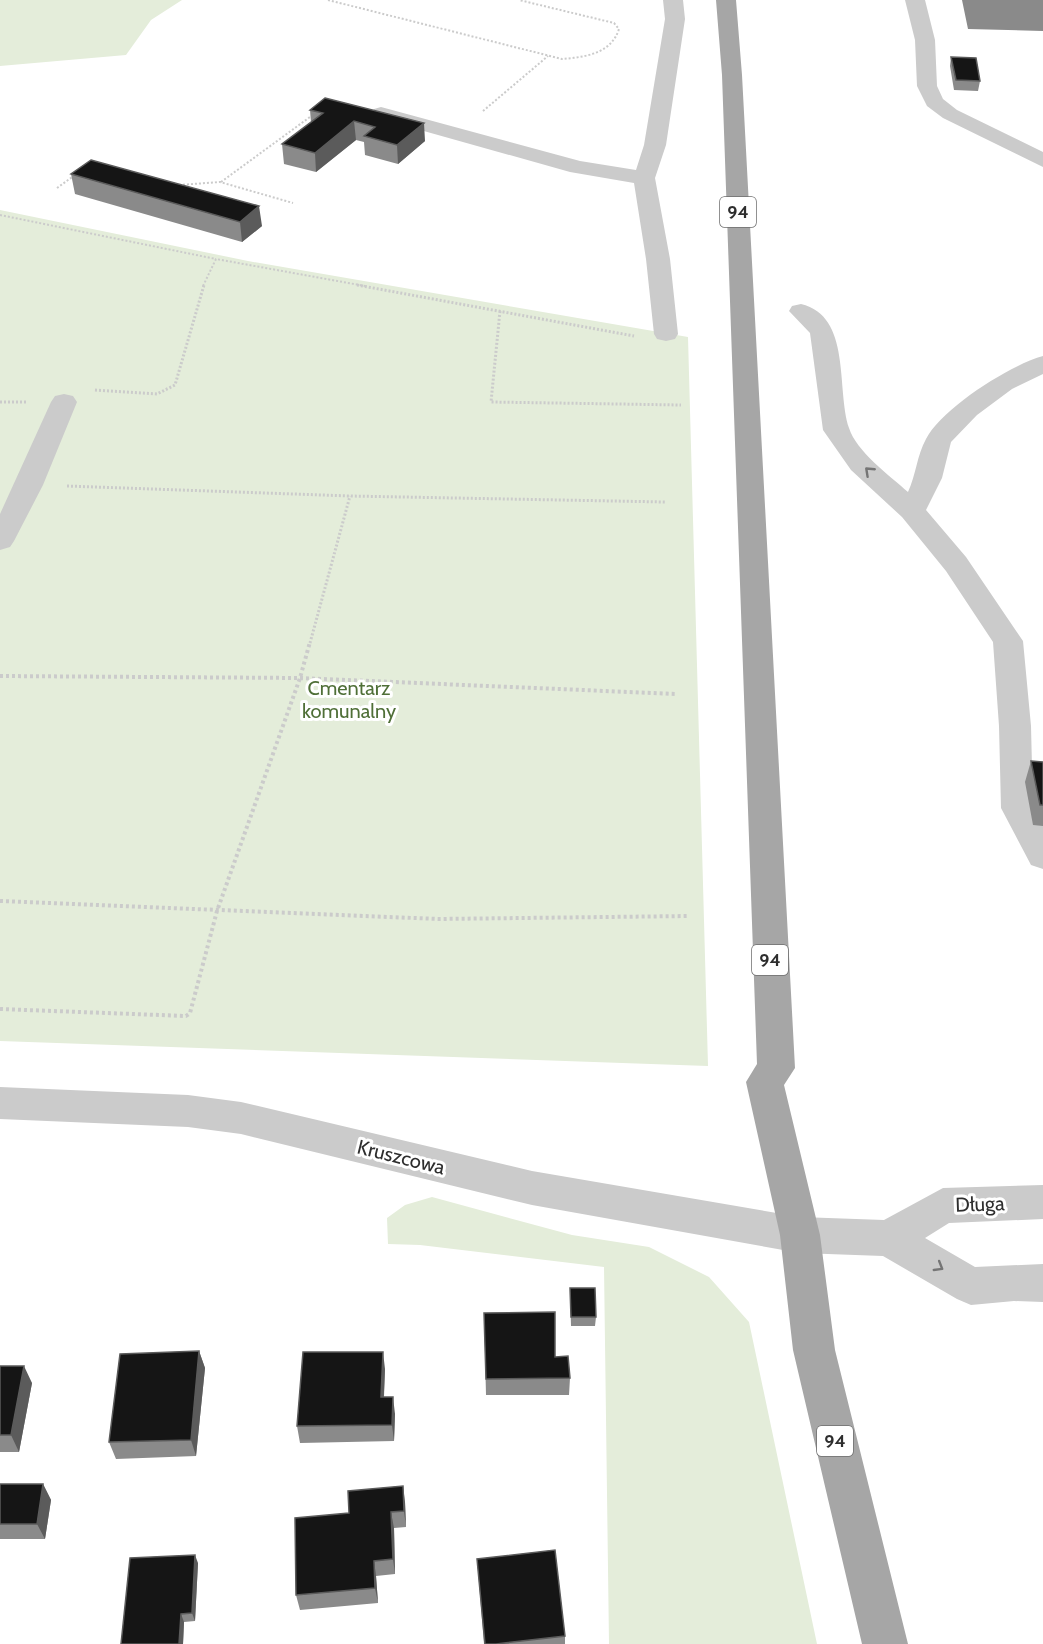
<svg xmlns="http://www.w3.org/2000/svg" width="1043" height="1644" font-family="Cabin,sans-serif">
  <rect width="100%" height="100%" fill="#fff"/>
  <path fill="#e4edda" d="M0,0H182L151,20L126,55L0,66Z
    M0,210L248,261L688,337L708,1066L0,1041Z
    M432,1197L572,1235L649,1247L709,1277L749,1322L817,1644H609L604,1267L420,1245L388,1244L387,1218L405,1205Z"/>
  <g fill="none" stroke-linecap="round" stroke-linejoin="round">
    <path stroke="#cbcbcb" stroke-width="2" stroke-dasharray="2 2" stroke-linecap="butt" d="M328,0L562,59C585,57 611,54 619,29L614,23L519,0
      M483,111L548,56
      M221,182L314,114
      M179,185L220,182L293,203
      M57,188L75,175
      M0,215L216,259
      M203,286L216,259L365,286"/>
    <path stroke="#cbcbcb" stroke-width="3" stroke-dasharray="2 2" stroke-linecap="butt" d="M357,285L634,336
      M500,311L491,402L681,405
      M95,390L157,394L175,385L204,285
      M0,402H26
      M67,486L350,496L665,502
      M310,643L350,496"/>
    <path stroke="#cbcbcb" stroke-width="4" stroke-dasharray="3 3" stroke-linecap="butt" d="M0,676L300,678L676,694
      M0,901L438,919L689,916
      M0,1009L186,1016L190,1013L217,911L300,678L310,642"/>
    <path fill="#cbcbcb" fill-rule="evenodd" d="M663,0H683L685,19L666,145L655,178L670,259L678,334L675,339L666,341L657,339L654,334L646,259L634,183L570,172L374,117L370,113L374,109L381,107L580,161L636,170L644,145L665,19Z
      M905,0H925L935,40L937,86L943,99L957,110L1043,152V167L943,118L927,106L917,86L915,40Z
      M801,304C852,316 836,389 849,428C856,451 890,476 908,492C916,475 917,455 926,439C942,408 1010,365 1043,356V374L1012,389L977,415L951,442L942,478L926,510L966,557L1023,641L1031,726L1033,808L1043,825V869L1031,865L1001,808L999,726L993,642L946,571L902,517L851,470L823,430L810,333L789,311L792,306Z
      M64,394L73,396L77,402L43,485L14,541L10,547L0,550V514L51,402L55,396Z
      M0,1087L188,1095L241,1102L532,1171L800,1217L884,1220L943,1188L1043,1185V1219L949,1223L925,1238L975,1267L1043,1264V1302L1014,1301L971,1305L957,1299L883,1256L800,1253L532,1205L241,1134L188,1127L0,1119Z"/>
    <path fill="#a6a6a6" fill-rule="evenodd" d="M716,0H736L742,75L795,1068L784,1085L820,1235L835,1350L908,1644H862L793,1350L780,1235L746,1082L757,1064L722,75Z"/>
  </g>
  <path fill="#8a8a8a" d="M962,0H1043V31L968,29Z
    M951,57L980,81L978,91L954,90L950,66Z
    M325,98L425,141L398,164L365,155L364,142L356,140L316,172L284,164L282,144L311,122L310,110Z
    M71,174L262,226L242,242L75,194Z
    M1031,761L1043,762V826L1033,825L1025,782Z
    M570,1288L596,1317L595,1326H571Z
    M484,1313L555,1357L570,1378L569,1395H486Z
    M199,1351L205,1368L196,1456L116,1459L109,1442Z
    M0,1366L32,1383L19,1452H0Z
    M385,1369L384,1397L395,1414L394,1441L300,1443L297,1426Z
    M0,1484H43L51,1500L45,1539H0Z
    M405,1502L406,1527L394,1528L395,1574L376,1576L378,1603L300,1610L296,1595L349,1513Z
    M477,1559L565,1636V1644H484Z
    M198,1563L195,1621L184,1622L183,1644H121Z"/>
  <path fill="#5b5b5b" d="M354,121L356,140L316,172L315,153Z
    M424,123L425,141L398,164L397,145Z
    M259,206L262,226L242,242L240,222Z
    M199,1351L205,1368L196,1456L191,1440Z
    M383,1352L385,1369L383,1414L381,1397Z
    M24,1366L32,1383L19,1452L11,1435Z
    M393,1397L395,1414L394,1441L392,1425Z
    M43,1484L51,1500L45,1539L37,1524Z
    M403,1486L405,1502L406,1527L404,1511Z
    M391,1512L394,1528L395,1574L393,1559Z
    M195,1555L198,1563L195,1621L192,1613Z
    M374,1561L376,1576L378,1603L375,1588Z
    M181,1614L184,1622L183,1644H179Z"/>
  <path fill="#151515" stroke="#5b5b5b" stroke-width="1.5" d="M951,57L976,58L980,81L956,80Z
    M325,98L424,123L397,145L364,136L375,127L354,121L315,153L282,144L323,113L310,110Z
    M91,160L259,206L240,222L71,174Z
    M1031,761L1043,762V805H1040Z
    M570,1288H595L596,1317H571Z
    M555,1312V1357L568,1356L570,1378L486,1379L484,1313Z
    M199,1351L191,1440L109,1442L120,1354Z
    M303,1352H383L381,1397H393L392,1425L297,1426Z
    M0,1366H24L11,1435H0Z
    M0,1484H43L37,1524H0Z
    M403,1486L404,1511L391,1512L393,1559L374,1561L375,1588L296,1595L295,1518L349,1513L348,1491Z
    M555,1550L565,1636L496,1644H485L477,1559Z
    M195,1555L192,1613L181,1614L179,1644H121L130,1558Z"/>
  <defs><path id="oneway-chevron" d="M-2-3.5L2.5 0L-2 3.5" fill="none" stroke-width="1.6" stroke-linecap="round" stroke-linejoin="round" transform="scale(1.5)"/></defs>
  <g stroke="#757575">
    <use href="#oneway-chevron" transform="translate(869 471) rotate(-137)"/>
    <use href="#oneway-chevron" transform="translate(939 1267) rotate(31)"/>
  </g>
  <g text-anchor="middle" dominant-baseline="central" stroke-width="6" stroke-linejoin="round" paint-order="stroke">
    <g fill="#fff" stroke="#6d6d6d" stroke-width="1.5">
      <rect x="720" y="197" width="36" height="30" rx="4.5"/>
      <rect x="752" y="945" width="36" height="30" rx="4.5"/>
      <rect x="817" y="1426" width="36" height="30" rx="4.5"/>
    </g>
    <g font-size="18" font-weight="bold" fill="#2e2e2e">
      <text x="738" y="212">94</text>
      <text x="770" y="960">94</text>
      <text x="835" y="1441">94</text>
    </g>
    <g font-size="20" fill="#4f6f37" stroke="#fff">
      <text x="349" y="688">Cmentarz<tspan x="349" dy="23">komunalny</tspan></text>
    </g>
    <g font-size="20" fill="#2e2e2e" stroke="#fff">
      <text transform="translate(401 1157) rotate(14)">Kruszcowa</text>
      <text transform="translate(980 1204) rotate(-2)">Długa</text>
    </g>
  </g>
</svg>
